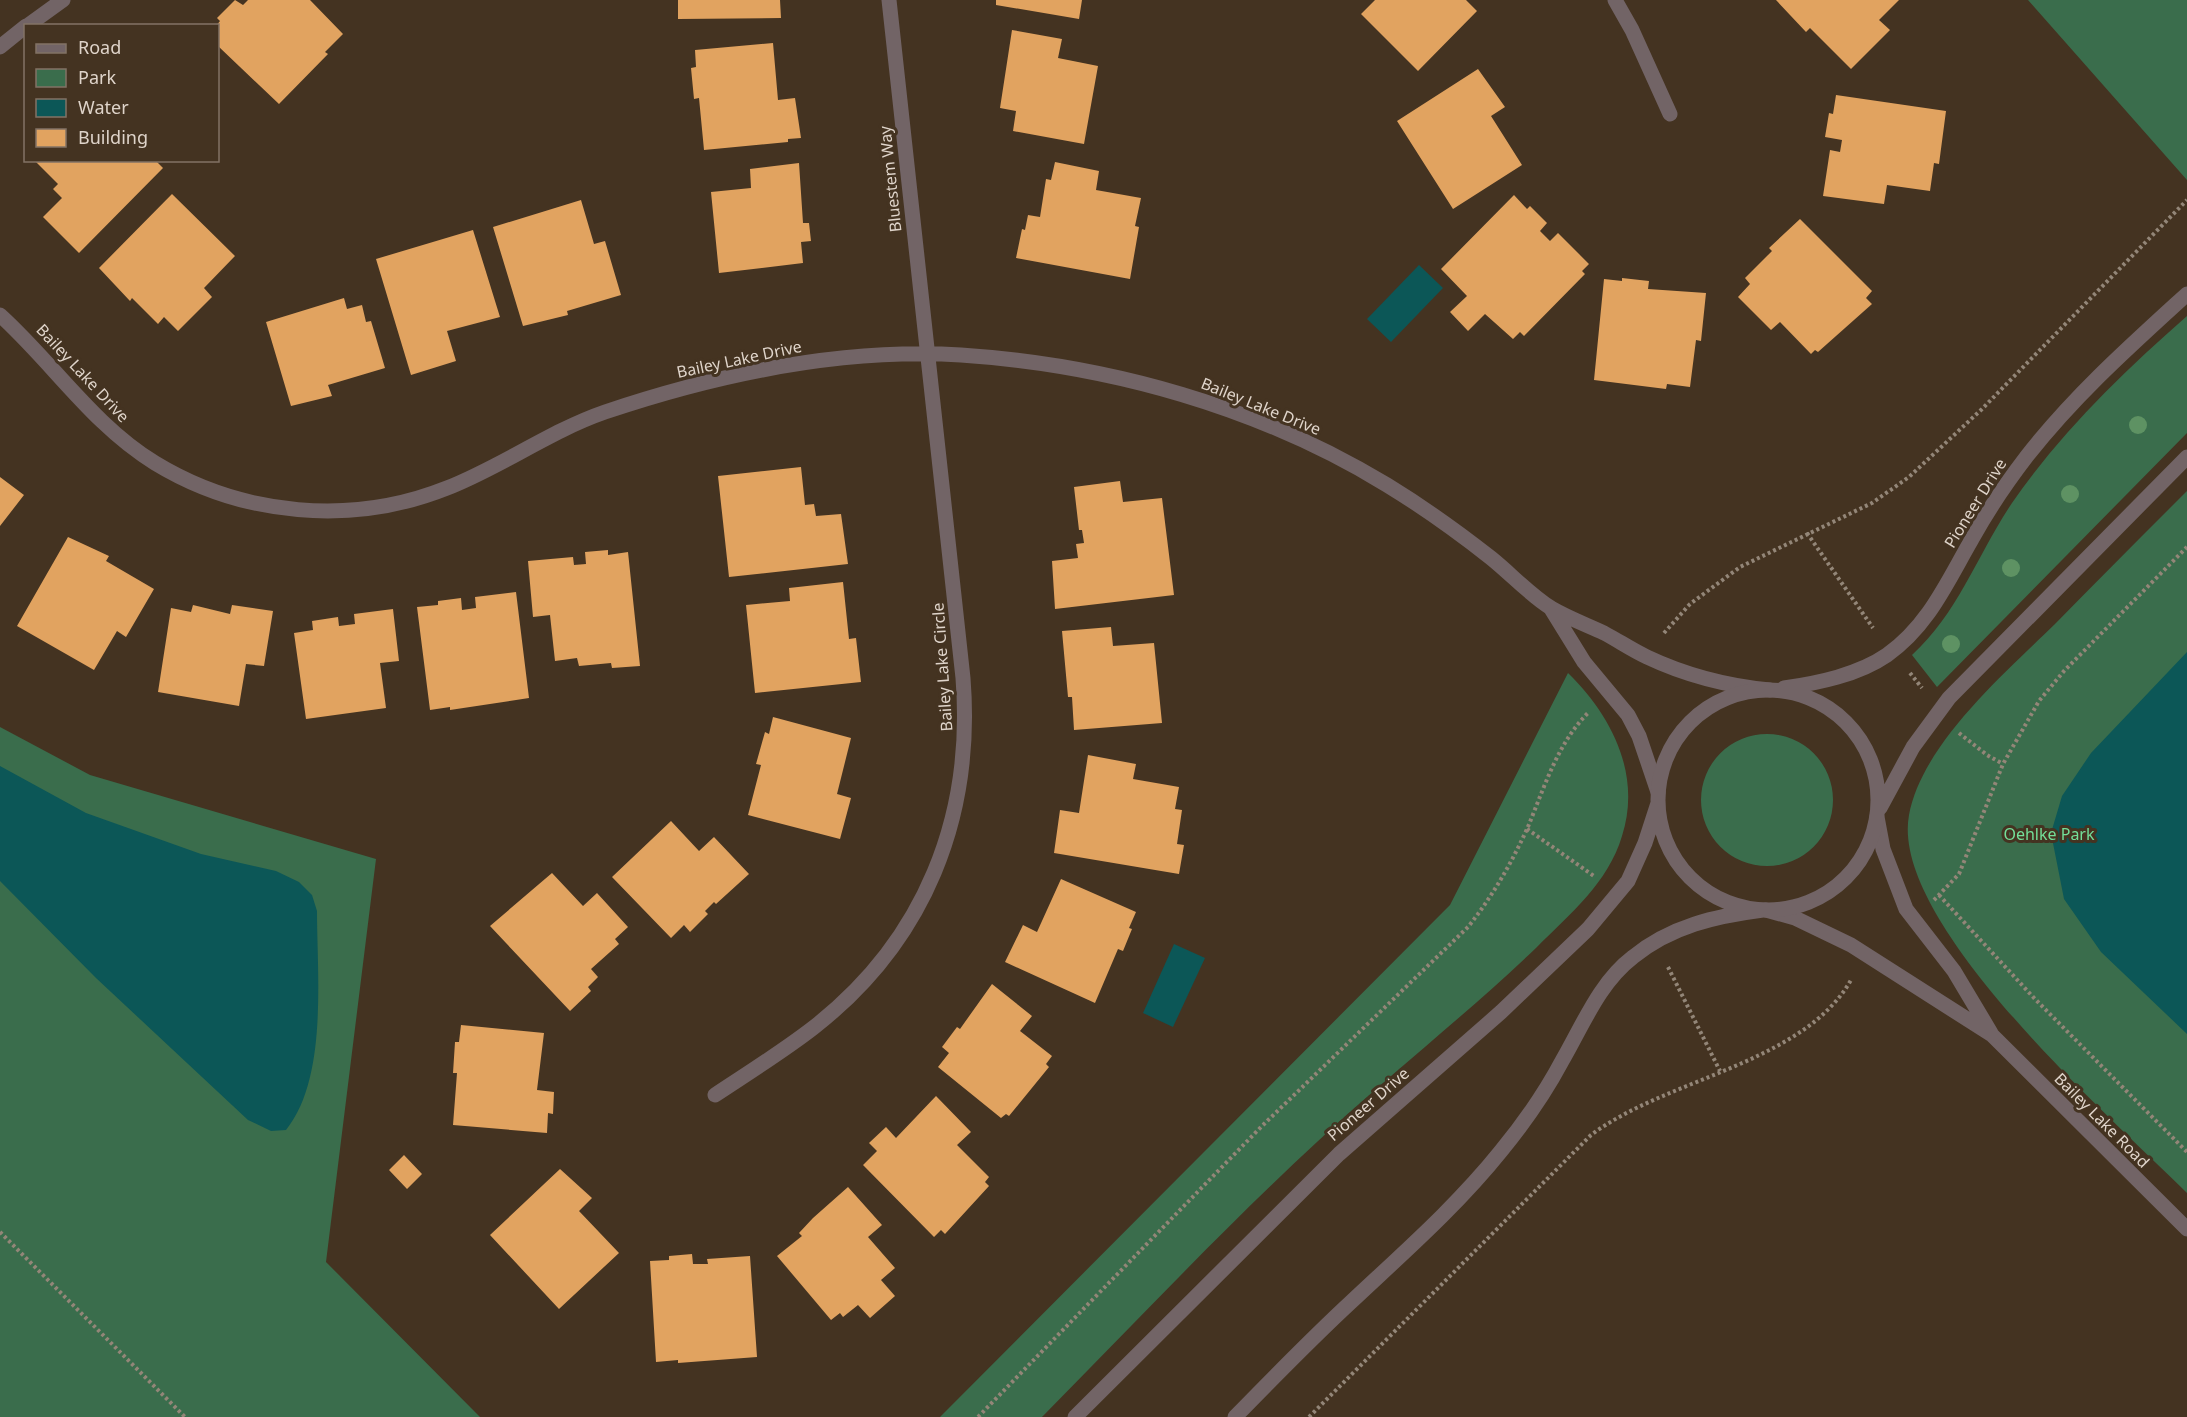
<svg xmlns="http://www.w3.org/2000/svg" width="2187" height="1417" viewBox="0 0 2187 1417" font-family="'Noto Sans',sans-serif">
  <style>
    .green { fill: #3a6d4c }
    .water { fill: #0c5757 }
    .building { fill: #e1a360 }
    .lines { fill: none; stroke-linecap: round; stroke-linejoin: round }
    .path { stroke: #938678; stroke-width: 4; stroke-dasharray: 3 3; stroke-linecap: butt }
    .minor { stroke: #726466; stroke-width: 15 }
    .tertiary { stroke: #726466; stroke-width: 15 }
    .tree { fill: #5e9263 }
    .labels { text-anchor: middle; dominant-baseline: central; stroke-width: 6; stroke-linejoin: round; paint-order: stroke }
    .street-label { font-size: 16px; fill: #dfd4ca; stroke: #443321 }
    .park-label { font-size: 16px; fill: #73df99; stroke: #443321 }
  </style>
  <rect width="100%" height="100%" fill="#443321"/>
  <path class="green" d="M2028,0h159v180z
    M2187,316v117l-250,254 -25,-32c47,-43 65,-100 100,-152 49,-71 110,-130 175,-187z
    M2187,491v702c-73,-73 -298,-270 -278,-378 13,-71 96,-142 146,-191 44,-45 88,-89 132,-133z
    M1568,673c43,42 74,101 54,163 -14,47 -52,78 -85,111 -71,68 -148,128 -220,195 -95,88 -184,183 -275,275h-102l510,-512z
    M0,727l90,48 286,84 -50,403 154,155h-480z
    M1701 800a66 66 0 1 1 132 0a66 66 0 1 1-132 0Z"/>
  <path class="water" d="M1419,265l24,23 -52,54 -24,-23z
    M2187,652v382l-86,-82 -37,-53 -13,-66 11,-37 29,-43z
    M0,766l86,47 115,41 75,17 23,11 13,13 5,16c0,64 11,167 -31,219l-15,1 -23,-11 -152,-142 -96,-97z
    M1174,944l31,14 -32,69 -30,-14z"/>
  <path class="building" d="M235,0l8,5 5,-5h62l33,34 -18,18 3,2 -49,50 -61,-58 -2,-20 4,-5 -3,-3z
    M678,0h102l1,18 -103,1z
    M996,0h86l-3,19 -83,-14z
    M1375,0h91l11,11 -59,60 -57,-57z
    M1776,0h123l-20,20 11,10 -39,39 -41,-41 -4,4z
    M1012,30l50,9 -4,19 40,8 -14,78 -71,-13 3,-20 -16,-3z
    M773,43l5,57 17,-2 6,40 -13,1v3l-84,8 -5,-52 -5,1 -3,-31 5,-1 -1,-17z
    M1478,69l27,38 -14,9 31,49 -69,44 -56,-88z
    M1836,95l110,16 -7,53 -5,-1 -4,28 -43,-6 -3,19 -61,-8 7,-46 10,2 2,-12 -17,-3 4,-24 4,1z
    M34,160h121l8,8 -84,85 -36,-36 19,-19 -9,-9 5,-5z
    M1055,162l44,9 -3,19 45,8 -6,28 4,1 -9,52 -114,-21 6,-29 3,1 3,-15 12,2 6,-38 5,1z
    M799,163l4,60h6l2,18 -10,1 2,21 -84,10 -8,-81 40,-4 -1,-19z
    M172,194l63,62 -31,32 8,9 -34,34 -14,-14 -6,7 -26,-26 -2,3 -31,-33z
    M1514,195l13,14 3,-3 17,17 -7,8 10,10 8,-8 31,31 -7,7 3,3 -61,62 -4,-4 -7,7 -28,-25 -17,17 -18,-19 17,-16 -26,-27z
    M581,200l13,44 11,-3 16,54 -54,16 1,4 -45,11 -30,-99z
    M1800,219l72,72 -6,7 6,6 -54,48 -3,-2 -4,4 -31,-32 -9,8 -33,-33 12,-13 -5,-6 27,-27 -3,-3z
    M473,230l27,87 -53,14 9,30 -45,14 -35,-116z
    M1622,278l27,3 -1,8 58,4 -5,48 -5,-1 -6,47 -23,-3 -1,5 -72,-9 10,-101 18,2z
    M344,298l3,11 15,-4 4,17 5,-1 14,47 -57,17 4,11 -41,10 -25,-84z
    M801,467l4,38 9,-1 2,12 25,-2 7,50 -119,13 -11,-101z
    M0,477l24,18 -24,31z
    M1120,481l3,21 39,-4 12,97 -119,14 -3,-48 26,-3 -2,-14 8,-1 -2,-13h-3l-5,-43z
    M68,537l41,19 -3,5 48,28 -28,48 -9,-6 -23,39 -77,-44z
    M608,550v5l20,-3 12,114 -28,2 -1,-5 -32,3 -2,-8 -22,3 -5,-46 -17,2 -5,-56 45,-4 1,8 12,-1 -1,-12z
    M843,582l6,57 7,-1 5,44 -106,11 -9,-88 44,-4 -1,-13z
    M516,592l13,106 -79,12v-3l-20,3 -13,-103 21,-2v-4l23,-3 1,12 14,-2 -1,-11z
    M193,605l37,9 2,-9 41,6 -9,55 -18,-2 -7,42 -81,-14 13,-84 20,4z
    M393,609l6,52 -19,2 6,45 -80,11 -12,-86 19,-3 -1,-9 26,-4 1,9 16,-2 -1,-10z
    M1111,627l2,19 41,-3 8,80 -88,7 -2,-33h-4l-6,-66z
    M773,717l78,21 -14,56 14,4 -11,41 -92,-24 13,-50 -5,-1 9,-32 4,2z
    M1088,755l48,9 -3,15 46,8 -4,22 7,1 -5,34 7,1 -5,29 -125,-21 6,-43 19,3z
    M671,821l28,30 15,-14 35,37 -33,30 -2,-2 -9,9 3,3 -18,18 -6,-7 -13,13 -59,-61z
    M552,873l31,33 14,-13 31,34 -13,12 4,5 -28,25 7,8 -10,10 3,4 -21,20 -80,-85z
    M1061,879l75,33 -7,16 3,1 -9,22 -5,-2 -23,54 -90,-41 18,-37 14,7z
    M992,984l40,32 -12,15 32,25 -6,8 3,3 -40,49 -3,-2 -5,4 -63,-51 11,-14 -7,-6 15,-20 3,2z
    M461,1025l83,8 -7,57 17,2 -1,22 -5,-1 -1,20 -94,-8 4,-52h-4l2,-31h4z
    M936,1096l35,36 -14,13 32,32 -4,5 4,4 -44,48 -4,-4 -7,7 -71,-72 14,-14 -8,-8 17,-16 10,11z
    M404,1155l18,19 -15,15 -18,-19z
    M560,1169l32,29 -13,13 40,42 -60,56 -69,-74z
    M848,1187l34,38 -14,12 27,31 -14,12 14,16 -25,22 -12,-13 -15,12 -3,-4 -9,7 -54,-64 25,-20 -3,-3 14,-15z
    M692,1254l1,10h15l-1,-5 43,-3 7,101 -79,6v-3l-22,2 -6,-101 19,-1v-4z"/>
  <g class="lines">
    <path class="path" d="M1807,533l66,95
      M1664,633l26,-29 50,-37 132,-64 37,-26 73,-68 205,-209
      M1910,673l12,15
      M1959,733l28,22 16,9
      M1527,829l67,47
      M1939,895l95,103 153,154
      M1934,900l25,-26 44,-110 36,-63 25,-30 123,-124
      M1668,967l52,104
      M0,1232l185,185
      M978,1417l283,-290 207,-200c24,-30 43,-63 59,-98 17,-40 30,-86 62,-117
      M1309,1417l282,-282c76,-57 212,-71 260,-155"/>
    <path class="minor" d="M1615,0l17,30 38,84
      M27,26l36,-26
      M0,47l26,-21
      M0,315c53,48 93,110 155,148 87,53 197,63 292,25 54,-21 103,-57 158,-76 113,-38 236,-64 356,-57 149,10 298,52 426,130 36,22 71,47 104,73 20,16 39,37 60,50 17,10 36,17 53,25 15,8 28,17 43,24 38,18 81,29 123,33
      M1550,607l34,55 44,53 11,21 19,56
      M1877,817l6,32 23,60 48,62 37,62
      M1766,910l29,8 56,27 141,90 195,194
      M715,1095c33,-22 67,-43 98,-67 112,-87 161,-211 150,-350l-74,-678"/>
    <path class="tertiary" d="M1784,688c34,-5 74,-13 103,-33 42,-30 60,-73 85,-116 16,-29 35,-57 55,-83 48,-61 103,-110 160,-162
      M1658 800a110 110 0 1 1 220 0a110 110 0 1 1-220 0Z
      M1880,808l33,-61 36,-49 238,-241
      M1075,1417l264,-263 162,-142 87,-83 40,-48 17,-38 13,-40
      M1235,1417c38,-39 76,-78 116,-115 52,-49 105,-95 150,-151 23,-28 44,-58 61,-90 21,-36 37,-78 71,-104 38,-31 83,-41 130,-47"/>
  </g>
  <g class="tree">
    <circle cx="2138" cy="425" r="9"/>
    <circle cx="2070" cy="494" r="9"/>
    <circle cx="2011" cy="568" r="9"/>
    <circle cx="1951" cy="644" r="9"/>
  </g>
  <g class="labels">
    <g class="street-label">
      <text transform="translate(890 179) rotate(-96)">Bluestem Way</text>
      <text transform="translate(739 359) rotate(-12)">Bailey Lake Drive</text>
      <text transform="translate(83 373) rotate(47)">Bailey Lake Drive</text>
      <text transform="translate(1261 406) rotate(22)">Bailey Lake Drive</text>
      <text transform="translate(1975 503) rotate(-58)">Pioneer Drive</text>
      <text transform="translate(942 667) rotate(-94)">Bailey Lake Circle</text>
      <text transform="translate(1368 1104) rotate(-41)">Pioneer Drive</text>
      <text transform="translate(2102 1120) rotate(45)">Bailey Lake Road</text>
    </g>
    <g class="park-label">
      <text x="2049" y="834">Oehlke Park</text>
    </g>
  </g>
  <rect x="24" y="24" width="195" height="138" fill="#443321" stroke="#827365" stroke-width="1.5"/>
  <rect x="36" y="44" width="30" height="9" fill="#726466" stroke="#827365" stroke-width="1.5"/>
  <text x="78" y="54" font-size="18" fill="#dfd4ca">Road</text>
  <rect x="36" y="69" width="30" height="18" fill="#3a6d4c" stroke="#827365" stroke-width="1.5"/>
  <text x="78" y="84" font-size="18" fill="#dfd4ca">Park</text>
  <rect x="36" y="99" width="30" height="18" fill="#0c5757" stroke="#827365" stroke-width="1.5"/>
  <text x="78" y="114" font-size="18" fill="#dfd4ca">Water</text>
  <rect x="36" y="129" width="30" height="18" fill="#e1a360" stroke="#827365" stroke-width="1.5"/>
  <text x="78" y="144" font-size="18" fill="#dfd4ca">Building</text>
</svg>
